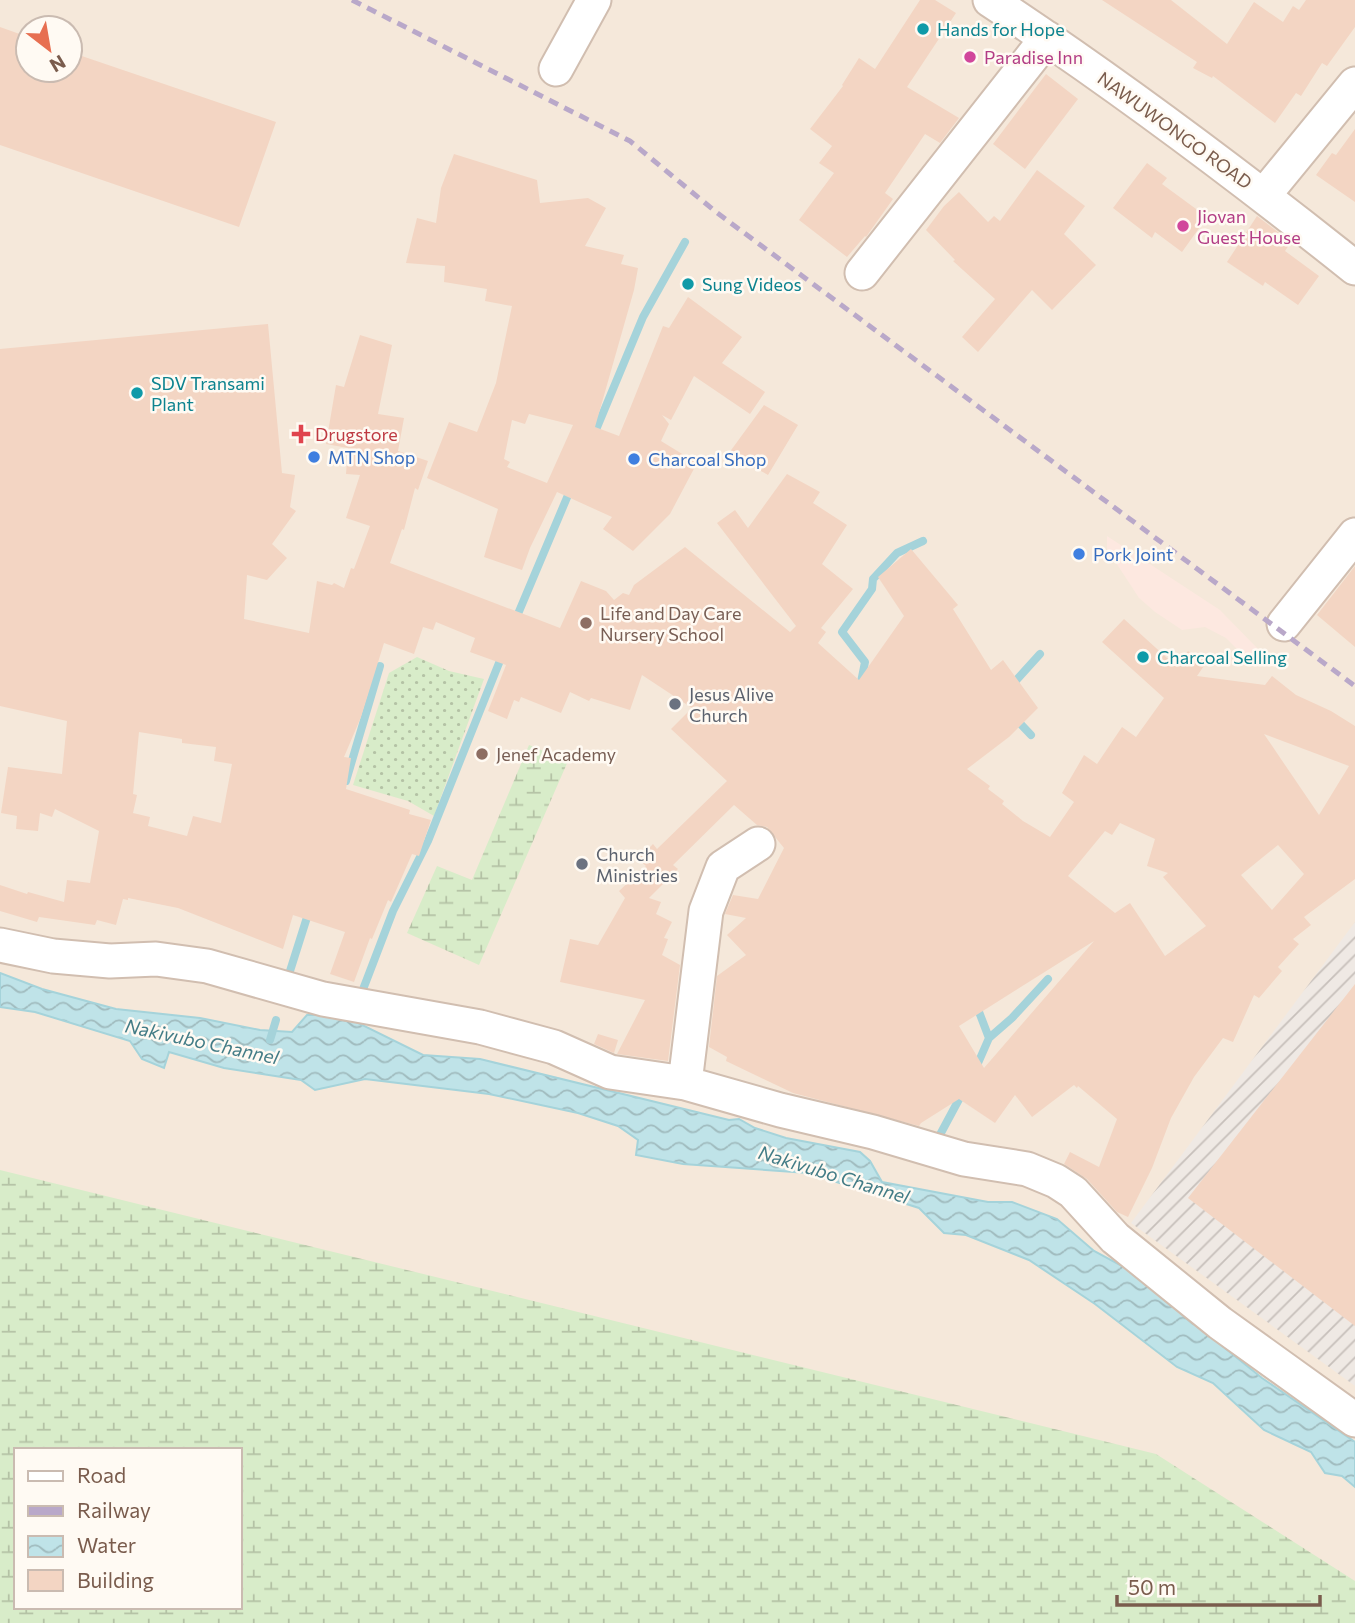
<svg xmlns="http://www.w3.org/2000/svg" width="1355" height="1623" viewBox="0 0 1355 1623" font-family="Commissioner,sans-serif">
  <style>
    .residential { fill: #f5e8da; fill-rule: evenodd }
    .commercial { fill: #fde8e0 }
    .industrial { fill: url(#industrial-furrows) }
    .grass { fill: url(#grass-dots) }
    .wetland { fill: url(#wetland-marsh); fill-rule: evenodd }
    .water { fill: url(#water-waves); stroke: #a5d3da; stroke-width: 2 }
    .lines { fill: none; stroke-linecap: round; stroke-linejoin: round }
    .stream { stroke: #a5d3da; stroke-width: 8 }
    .building { fill: #f3d5c3; fill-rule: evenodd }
    .minor-casing { stroke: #d1beb0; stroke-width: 37 }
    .minor { stroke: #fff; stroke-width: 33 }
    .rail { stroke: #b9a8c9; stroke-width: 5; stroke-dasharray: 10 7; stroke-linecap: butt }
    .culture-dot { fill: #0f9aa8; stroke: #fffaf3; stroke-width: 2.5 }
    .hotel-dot { fill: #d1479c; stroke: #fffaf3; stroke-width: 2.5 }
    .health-dot { fill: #e0444e; stroke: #fffaf3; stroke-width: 2.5 }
    .shop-dot { fill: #3f7fe0; stroke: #fffaf3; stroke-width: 2.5 }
    .education-dot { fill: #8d6e63; stroke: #fffaf3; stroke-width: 2.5 }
    .worship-dot { fill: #6b7280; stroke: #fffaf3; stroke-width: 2.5 }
    .labels { text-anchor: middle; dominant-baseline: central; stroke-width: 5; stroke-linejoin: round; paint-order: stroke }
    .culture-label { font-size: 18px; fill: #0d838f; stroke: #fffaf3; text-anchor: start }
    .hotel-label { font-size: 18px; fill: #b23c85; stroke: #fffaf3; text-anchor: start }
    .street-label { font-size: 18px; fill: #7a5c4d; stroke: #fffaf3 }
    .health-label { font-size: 18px; fill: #be3a42; stroke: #fffaf3; text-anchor: start }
    .shop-label { font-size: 18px; fill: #366cbe; stroke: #fffaf3; text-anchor: start }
    .education-label { font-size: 18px; fill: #785e54; stroke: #fffaf3; text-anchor: start }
    .worship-label { font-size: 18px; fill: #5b616d; stroke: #fffaf3; text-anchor: start }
    .water-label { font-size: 19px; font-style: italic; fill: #437c86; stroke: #fffaf3 }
  </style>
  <defs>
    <pattern id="industrial-furrows" width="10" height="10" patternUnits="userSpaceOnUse" patternTransform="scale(1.75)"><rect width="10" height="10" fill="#efe9e4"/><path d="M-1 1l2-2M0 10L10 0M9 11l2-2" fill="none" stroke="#c7c0bb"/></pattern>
    <pattern id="grass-dots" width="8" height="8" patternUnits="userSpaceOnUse" patternTransform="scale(1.75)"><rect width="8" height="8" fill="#d8ecc9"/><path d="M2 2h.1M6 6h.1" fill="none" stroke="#b4c2a5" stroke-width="1.8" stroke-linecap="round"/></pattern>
    <pattern id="wetland-marsh" width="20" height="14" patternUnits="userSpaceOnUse" patternTransform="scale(1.75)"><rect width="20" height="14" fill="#d8ecc9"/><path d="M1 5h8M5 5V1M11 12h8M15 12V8" fill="none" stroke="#b4c2a5"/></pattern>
    <pattern id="water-waves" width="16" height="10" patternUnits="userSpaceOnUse" patternTransform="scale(1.75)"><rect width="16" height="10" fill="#bfe3e8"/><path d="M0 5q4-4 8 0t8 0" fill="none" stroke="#a0bbbe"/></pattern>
  </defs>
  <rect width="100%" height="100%" fill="#fdf6ec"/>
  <path class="residential" d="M0,0h1355v1623h-1355zM28,28h42v42h-42zM16,1450h224v157h-224z"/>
  <path class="commercial" d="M1107,536l113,74 43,44 -11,10 -26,-26 -21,-11 -23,3 -27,-18 -16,-14 -32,-49z"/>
  <path class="industrial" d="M1355,922v464l-224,-163z"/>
  <path class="grass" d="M417,657l32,14 35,8 -50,137 -26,-15 -55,-16 36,-112z"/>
  <path class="wetland" d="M529,745l39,16 -89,204 -72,-32 30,-67 35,14z
    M0,1170l1156,284 199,127v42h-1355zM16,1450h224v157h-224z"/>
  <path class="water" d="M0,973l42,16 74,20 84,9 60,12 32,2 15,-17h35l81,40 57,4 249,61 10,-1 16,9 31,10 74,14 10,9 12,21 106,20h24l45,17 37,32 30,16 138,111 93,64v45l-13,-11 -17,-3 -14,-21 -47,-22 -51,-47 -36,-16 -82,-63 -66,-44 -63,-25 -22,-2 -25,-25 -111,-35 -125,-9 -47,-9 2,-15 -20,-14 -40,-13 -89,-19 -124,-15 -50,11 -14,-10 -77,-12 -55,-16 -5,16 -22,-9 -12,-18 -95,-29 -35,-5z"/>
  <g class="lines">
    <path class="stream" d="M593,437l50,-120 42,-75
      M515,621l56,-133
      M1011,686l29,-32
      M860,687l5,-25 -23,-30 30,-43 1,-10 24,-26 26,-12
      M1015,718l16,17
      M346,781l34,-115
      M290,971l19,-60
      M362,992l31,-81 35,-70 75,-188
      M989,1038l23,-20 36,-39
      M270,1040l6,-20
      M975,1070l14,-32 -13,-34
      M935,1144l29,-54"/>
  </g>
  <path class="building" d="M920,0h15l21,13 -49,74 52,31 -19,25 -15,-9 -40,59 8,6 -27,38 -1,-1 -18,21 -48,-37 35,-47 -15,-10 13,-17 -22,-17 33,-43 -1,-1 17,-27 16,11z
    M1102,0h69l56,44 27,-42 29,20 10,-16 6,4 7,-10h49v27l-28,39 -5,-3 -21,33 -5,-3 -21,30 -62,-47 -1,2 -19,-10 4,-6z
    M0,27l28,10v33h42v-18l206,70 -37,105 -239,-82z
    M1046,74l32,25 -53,70 -32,-25z
    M1355,129v73l-39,-27 16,-22 4,2z
    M454,154l83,26 3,23 48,-5 18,10 -21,38 39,9 -3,9 17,4 -4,22 -39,137 24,9 44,-110 6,2 19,-31 54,40 -20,26 43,29 -15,22 -56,-38 -23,44 -9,-5 7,9 -8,17 36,22 -27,51 -37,37 -30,-22 9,-12 -55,-25 -27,56 -8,22 -38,-13 14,-48 -71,-31 22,-56 28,10 19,-49 16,-77 -27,-5 2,-12 -43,-7 1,-16 -39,-3 11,-45 19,5 5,-35zM529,414l44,11 -26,58 -40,-16 3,-5 -6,-3 8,-39 13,4z
    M1147,163l20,15 -5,6 45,33 -25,35 -27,-20 -3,6 -39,-30z
    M1037,170l48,36 -21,28 32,31 -44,45 -20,-20 -54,62 -16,-15 33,-38 -42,-38 2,-1 -29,-30 18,-24 15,-14 29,30 6,-6 6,5z
    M1257,216l34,26 -6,9 34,25 -21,29 -33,-23 -2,4 -36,-24z
    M268,324l14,149 13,2 -5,32 6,4 -24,33 15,14 -20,22 -20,-5 -3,44 65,14 8,-52 15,4 2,-2 10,5 7,-20 3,1 16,-43 -24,-8 14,-43 -14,-1 2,-26 -22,-4 10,-59 8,2 16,-52 32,10 -14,69 26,4 -6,33 30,10 -10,29 -3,-2 -11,42 -2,-1 -12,34 170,65 21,-47 25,10 8,9 9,-7 6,2 5,-10 51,-38 105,85 6,-6 -79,-103 18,-13 13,18 39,-54 33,18 -7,11 34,22 -25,39 31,25 -32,39 5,4 -8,11 41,37 45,-64 -26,-39 33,-28 47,56 -5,4 38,61 12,-10 35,48 -29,29 -42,32 23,17 -2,3 16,12 -2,3 21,17 27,16 24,-35 -12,-9 22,-38 13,9 25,-37 14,10 28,-39 -62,-56 22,-23 53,48 11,-16 18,12 -9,13 68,9 7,-9 24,19 35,16 24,15v153l-51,38 7,8 -18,14 6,5 -21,23 4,4 -23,27 -5,-3 -21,47 -10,-4 -29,39 -23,41 -19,50 -24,49 -11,-5 -30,-33 -23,-15 6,-12 29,15 18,-48 -39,-33 -1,2 -3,-3 -42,32 -17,-22 -20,28 -36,-24 -38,24 -2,3 -126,-33 -67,-32 1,-4 -18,-10 8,-71 29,-21 -19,-20 19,-17 -21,-4 8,-19 25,4 26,-51 -17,-21 -10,-2 -23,-20 -61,60 5,4 -29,29 12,4 -5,12 16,8 -8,16 4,1 -6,16 18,10 -12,96 -51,-7 28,-54 -85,-18 10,-43 28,6 27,-47 -6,-7 27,-25 -8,-7 15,-15 4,5 70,-68 -56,-52 21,-21 -50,-33 -12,35 -39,-12 -2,3 -19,-9 -9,21 -40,-16 -2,5 -5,-2 -7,19 -19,-8 18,-46 -36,-13 5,-14 -39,-16 -3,8 -10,-3 -9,27 -30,-11 -23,74 -17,40 7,1 -5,31 64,21 -1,4 22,6 -12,36 -7,-2 -21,48 -3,-2 -16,39 -2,-1 -16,44 -24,-8 15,-42 -52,-17 -10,34 -105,-41 -50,-10v2l-5,-1 -7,26 -19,-5 -2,5 -56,-8 -2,5 -37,-11v-26l27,9 1,-2 36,10 3,-22 23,3 9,-52 -44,-22 -3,8 -12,-4 -2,18 -22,-2 1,-13 -16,-3 7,-46 54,7 5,-53 -67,-15v-357zM139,732l43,7v4l34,4 -2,14 18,3 -11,59 -28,-7 -6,20 -39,-10 2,-9 -17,-4 4,-18 -4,-1zM1264,734l85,32 -30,49zM1120,823l35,16 -8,27 21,7 -5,4 43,49 -41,30 -35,-53 -15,10 -47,-37 37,-45 7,4zM1278,845l26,29 -32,36 -31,-35zM1094,941l-110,127 -25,-42z
    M764,405l34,20 -30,50 -39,-22z
    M1355,566v81l-38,-32z
    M1355,984v342l-167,-128z
    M598,1034l20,6 -4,13 -20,-9z"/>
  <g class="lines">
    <g class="minor-casing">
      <path id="minor" d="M990,0c126,83 247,174 365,268
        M556,69l38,-69
        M1264,195l91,-111
        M862,273l185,-235
        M1284,624l71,-89
        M0,945l53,11 57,5 46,-2 51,7 116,33 157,28 74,20 56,25 75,11 95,27 93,22 91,27 63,10 29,12 17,11 42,46 105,85 135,97
        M685,1083l21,-172 17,-44 35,-23"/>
    </g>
    <use href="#minor" class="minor"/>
    <path class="rail" d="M352,0l278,141 86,71 639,474"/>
  </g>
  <g class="culture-dot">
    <circle cx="923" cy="29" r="7"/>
    <circle cx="688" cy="284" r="7"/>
    <circle cx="137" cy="393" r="7"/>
    <circle cx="1143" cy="657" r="7"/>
  </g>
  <g class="hotel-dot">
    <circle cx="970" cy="57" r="7"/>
    <circle cx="1183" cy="226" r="7"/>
  </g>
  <path class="health-dot" d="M297.5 423.5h7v7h7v7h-7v7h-7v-7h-7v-7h7z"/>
  <g class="shop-dot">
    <circle cx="314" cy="457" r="7"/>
    <circle cx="634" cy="459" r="7"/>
    <circle cx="1079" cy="554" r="7"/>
  </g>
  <g class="education-dot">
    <circle cx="586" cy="623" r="7"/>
    <circle cx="482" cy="754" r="7"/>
  </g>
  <g class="worship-dot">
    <circle cx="675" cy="704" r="7"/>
    <circle cx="582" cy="864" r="7"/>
  </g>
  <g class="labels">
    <g class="culture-label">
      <text x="937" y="29">Hands for Hope</text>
      <text x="702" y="284">Sung Videos</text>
      <text x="151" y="383">SDV Transami<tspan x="151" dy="21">Plant</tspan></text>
      <text x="1157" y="657">Charcoal Selling</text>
    </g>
    <g class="hotel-label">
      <text x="984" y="57">Paradise Inn</text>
      <text x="1197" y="216">Jiovan<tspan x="1197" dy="21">Guest House</tspan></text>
    </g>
    <g class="street-label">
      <text transform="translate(1175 130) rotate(36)">NAWUWONGO ROAD</text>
    </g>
    <g class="health-label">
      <text x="315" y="434">Drugstore</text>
    </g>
    <g class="shop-label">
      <text x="328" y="457">MTN Shop</text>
      <text x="648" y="459">Charcoal Shop</text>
      <text x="1093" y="554">Pork Joint</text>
    </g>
    <g class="education-label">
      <text x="600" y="613">Life and Day Care<tspan x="600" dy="21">Nursery School</tspan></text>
      <text x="496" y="754">Jenef Academy</text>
    </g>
    <g class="worship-label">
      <text x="689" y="694">Jesus Alive<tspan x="689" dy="21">Church</tspan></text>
      <text x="596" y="854">Church<tspan x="596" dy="21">Ministries</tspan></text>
    </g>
    <g class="water-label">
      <text transform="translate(202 1041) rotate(12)">Nakivubo Channel</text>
      <text transform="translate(834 1174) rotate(17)">Nakivubo Channel</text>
    </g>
  </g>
  <rect x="14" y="1448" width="228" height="161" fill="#fffaf3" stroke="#cabbb1" stroke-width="2"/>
  <rect x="28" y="1471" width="35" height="10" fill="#ffffff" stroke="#cabbb1" stroke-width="2"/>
  <text x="77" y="1483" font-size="21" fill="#7a5c4d">Road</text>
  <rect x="28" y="1506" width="35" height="10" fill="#b9a8c9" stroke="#cabbb1" stroke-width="2"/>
  <text x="77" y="1518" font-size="21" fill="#7a5c4d">Railway</text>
  <rect x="28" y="1536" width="35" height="21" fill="url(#water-waves)" stroke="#cabbb1" stroke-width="2"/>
  <text x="77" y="1553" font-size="21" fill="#7a5c4d">Water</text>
  <rect x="28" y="1570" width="35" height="21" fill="#f3d5c3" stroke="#cabbb1" stroke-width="2"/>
  <text x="77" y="1588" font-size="21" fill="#7a5c4d">Building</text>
  <g transform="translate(49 49) rotate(149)"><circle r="33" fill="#fffaf3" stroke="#cabbb1" stroke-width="2"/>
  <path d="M0-5L12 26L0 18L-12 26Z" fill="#e76f51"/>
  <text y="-10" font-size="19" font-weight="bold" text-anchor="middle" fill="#7a5c4d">N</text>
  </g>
  <path d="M1117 1595v10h203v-10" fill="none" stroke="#7a5c4d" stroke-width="3.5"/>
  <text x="1128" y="1595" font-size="21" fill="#7a5c4d" stroke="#fffaf3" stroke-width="5" paint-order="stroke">50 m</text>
</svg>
